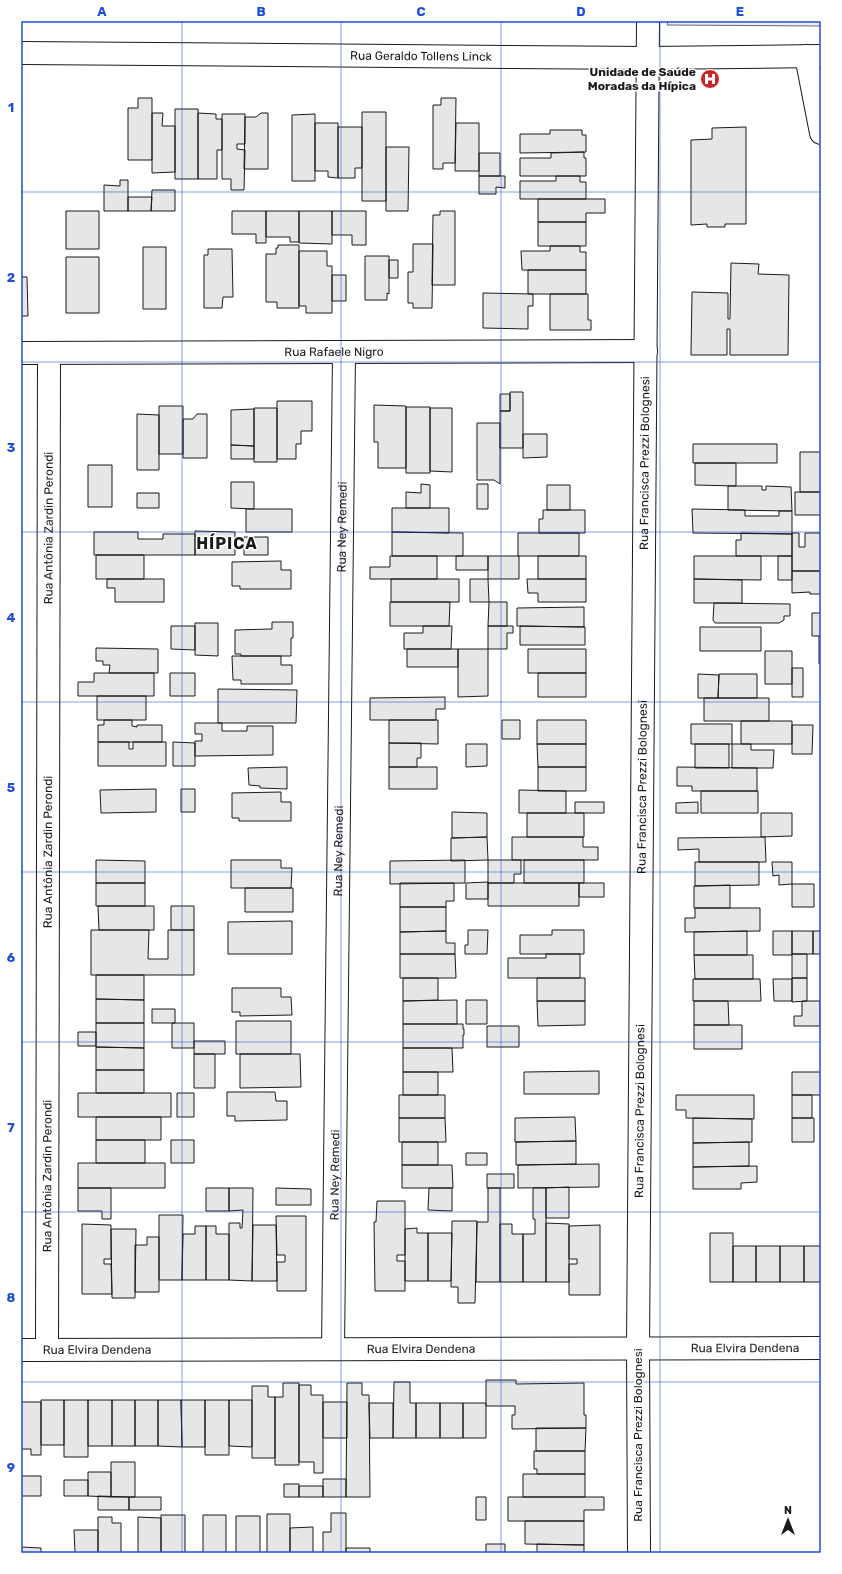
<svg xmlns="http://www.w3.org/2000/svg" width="842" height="1574" viewBox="0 0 842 1574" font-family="Rubik,sans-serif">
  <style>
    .green { fill: #ededed; stroke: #6a6a6a }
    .building { fill: #e6e6e6; stroke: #1a1a1a }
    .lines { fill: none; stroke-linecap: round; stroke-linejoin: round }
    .street-casing { stroke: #1a1a1a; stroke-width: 24 }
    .street { stroke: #fff; stroke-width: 22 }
    .grid { fill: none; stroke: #1d4ed8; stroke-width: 1; stroke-opacity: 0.55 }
    .labels { text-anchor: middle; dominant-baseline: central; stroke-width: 3; stroke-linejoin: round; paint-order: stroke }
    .street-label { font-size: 12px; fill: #1a1a1a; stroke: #fff }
    .poi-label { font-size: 12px; font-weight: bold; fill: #1a1a1a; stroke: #fff; text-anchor: end }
    .district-label { font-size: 16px; font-weight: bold; letter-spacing: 1px; fill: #1a1a1a; stroke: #fff }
    .neatline { fill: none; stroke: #1d4ed8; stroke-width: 1.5 }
    .grid-label { font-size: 13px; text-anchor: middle; font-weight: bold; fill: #1d4ed8 }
  </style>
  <rect width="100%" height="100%" fill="#fff"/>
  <path class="green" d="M668,21h153v5l-154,-1z"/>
  <path class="building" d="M138,98h14v62h-24v-52h10z
    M441,98h15l-1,65h-12v6h-10v-64h8z
    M175,109h23v70h-23z
    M362,112h24v89h-24z
    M152,113h11l-1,13h13v46l-23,1z
    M198,113l18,1v5h6v31h-5v29h-19z
    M261,113h7v56h-24l1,-52h11z
    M222,114h23v30h-8v5l8,1 -1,40h-13v-11h-9z
    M315,114v67h-23v-66z
    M315,123h23v55l-10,-1v-6h-13z
    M456,123h23v48h-24z
    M338,127h24v41h-7v10h-17z
    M746,127v97h-21v3h-18v-3l-16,1v-85l21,-1v-11z
    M550,130h32v5h4v17l-66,1v-19h30z
    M386,147h23l-1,64h-22z
    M584,152v6h2v18h-66v-18h31v-5z
    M479,153h21v23h-21z
    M479,176h26v12l-9,-1v7h-17z
    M556,176h24v6h6v17h-66v-18h36z
    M120,180h8v31h-24v-26l16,1z
    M152,190h23v21h-24z
    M128,197h24l-1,14h-23z
    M538,199h67v14h-19v9h-48z
    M66,211h33v38h-33z
    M232,211h34v32h-10v-9h-24z
    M266,211h33v31h-9v-5h-24z
    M299,211h33v33l-33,-1z
    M332,211h34v34h-14v-10h-20z
    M440,211h15v74h-23l1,-70h7z
    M538,222h48v24h-48z
    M413,244h20l-1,64h-19v-5h-5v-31h5z
    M278,245h21v63h-22v-6h-11v-48h10v-6h2z
    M550,246h30v6h6v18h-64l-1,-19h29z
    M143,247h23v62h-23z
    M208,249h24l1,48h-10l-1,11h-18v-53h4z
    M299,251h28v15h5v47h-26v-7h-7z
    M365,256h24v38l-2,-1v7h-22z
    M66,257h33v56h-33z
    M389,260h9v18h-9z
    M731,263l28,1 -1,10 31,1 -1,80h-58v-26h-3v26h-36l1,-63 36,1v26h2z
    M528,270h58v24h-58z
    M332,275h14v26h-14z
    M21,277h6l1,39h-7z
    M483,293l50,1v12h-5v23l-45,-1z
    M550,294h38v26h3v10h-41z
    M510,392h13v56h-23v-37h10z
    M500,394h10v17h-10z
    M277,401h35v30h-11v13h-5v15h-19z
    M374,405l32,1v62h-28v-26h-4z
    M159,406h24v48h-24z
    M406,407h24v66h-24z
    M254,408h23v54h-23z
    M430,408h22v64l-22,-1z
    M254,409v37l-23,-1v-35z
    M137,414l22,1v55h-22z
    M197,414h10v44h-24v-39h10z
    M477,423h23v61l-6,-4h-17z
    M523,434h24v23l-24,1z
    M693,444h84v19h-84z
    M231,445l23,1v13h-23z
    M800,452h21v40h-21z
    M695,463h41v23l-41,-1z
    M88,465h24v42h-24z
    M231,482h23v27l-23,-1z
    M421,484l9,1v23h-24v-16l15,1z
    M477,484h11v25h-11z
    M547,485h23v25h-23z
    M728,486h34v4h4v-4l25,1 1,24 -64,-1z
    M795,492h26v23h-26z
    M137,493h22v15h-22z
    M392,508h57v25l-57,-1z
    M246,509h46v23h-46z
    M692,509l53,1v6h34v-5h13v23l-99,-1z
    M543,510h42v23h-46v-14h4z
    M195,531l40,1v23h-40z
    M94,532h44v7h25v-5h32v21h-101z
    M392,532l71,1v23h-71z
    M518,533h61v23h-61z
    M741,533l51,1v22h-56v-16h5z
    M792,533h7v14h6v-14h16v38h-29z
    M244,537h24v18h-24z
    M96,555h48v24h-48z
    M390,556h47v23h-67v-12h20z
    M456,556h32v14h-32z
    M488,556h31v23h-31z
    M538,556h48v23h-48z
    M694,556h67v24l-67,-1z
    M778,556h14v24h-14z
    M281,561v9h10v19h-51v-3h-8v-24z
    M792,571h29v23h-11v-2l-18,1z
    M107,579h57v23h-49v-14h-8z
    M391,579h68v23h-68z
    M470,579h18l1,23h-19z
    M527,579h59v23h-48v-9h-10z
    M694,579l48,1v23h-48z
    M390,602h60l-1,24h-59z
    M489,602h18v24h-19z
    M714,603l76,1v12h-6v4l-5,3h-64l-2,-3z
    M584,607v20l-67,-1v-18z
    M812,613h9v23h-9z
    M272,622h21v16h-2v18h-50v-2h-6v-24l37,-1z
    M195,623h23v33l-23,-1z
    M171,626h24v24l-24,-1z
    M423,626h29l-1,23h-47v-16h19z
    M488,626h25v7h-6v16h-19z
    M520,626l65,1v18h-65z
    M700,627h61v24h-61z
    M819,636h2v28h-2z
    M96,648l62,1v24h-49l1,-8h-7v-4h-7z
    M407,649h51v18h-51z
    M458,649h30v47l-30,1z
    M528,649h58v24h-58z
    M765,651h27v33h-27z
    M232,656h49v9h11v19h-51v-4h-8z
    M792,668h11v29h-11z
    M94,673h60v23h-76v-14h16z
    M170,673h25v23h-25z
    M538,673h48v24h-48z
    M698,674l21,1 -1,23h-20z
    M719,674h38v24h-39z
    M218,689l79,1 -1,33h-78z
    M97,696h49v24h-49z
    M445,697v12h-9v11h-66v-22z
    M704,698h65v23h-65z
    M104,720h28v6l5,1v-2h25v17h-64v-17h6z
    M389,720h49v24l-49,-1z
    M502,720h18v19h-18z
    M537,720h49v24h-49z
    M741,721h51v23h-51z
    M195,723h27v8h25v-5h26v29l-78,1v-15h7v-7h-7z
    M691,724h41v20h-41z
    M792,725h21l-1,29h-20z
    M98,742h31v7h4v-7h33v24h-68z
    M173,742l22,1v23h-22z
    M389,743h32v15h-4v9h-28z
    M466,744h21v22l-21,1z
    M537,744h49v23h-48z
    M695,744h34v24h-34z
    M732,744h19v6h23l-1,18h-41z
    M287,767v22l-27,-1v-2l-11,-1 -1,-17z
    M389,767h48v22h-48z
    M538,767h48v24h-48z
    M677,767l80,1v23h-65v-5h-15z
    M156,789v23l-55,1 -1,-23z
    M181,789h14v23h-14z
    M519,790l47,1v22h-47z
    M701,791h57v22h-57z
    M281,792v10h10v19h-52v-3h-7v-25z
    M575,802h29v11h-29z
    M698,802v11h-22v-10z
    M452,812l35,1v24l-35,1z
    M527,813h57v24h-57z
    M761,813h31v23l-31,1z
    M487,837l1,23 -37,1v-23z
    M512,837h71v10h15v13h-86z
    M765,837l1,25h-67v-13l-21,1v-12z
    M96,860l49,1v22h-49z
    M231,860h50v8h11l-1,20h-60z
    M465,860v23l-75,1v-23z
    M488,860h33v14h-7v9h-26z
    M524,860h60v23h-60z
    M695,862h64v23l-64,1z
    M772,862h20v22l-13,1v-10l-6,1z
    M488,882v17h-22v-16z
    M96,883h49v23h-49z
    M400,883h54v18h-8v6h-46z
    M488,883h91v23h-91z
    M579,883h25v14h-25z
    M792,884h22v23h-22z
    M730,885v23h-36v-22z
    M245,888h48v24h-48z
    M98,906h56v24h-55z
    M171,906h23v24h-23z
    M400,907h46v24l-46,1z
    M695,908h65v23l-75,1v-14h10z
    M292,921v33h-64v-32z
    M91,930h58l-1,29h20v-29h26v45h-103z
    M468,930h20l-1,24h-22v-9h3z
    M552,930h32v24h-64v-19h32z
    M446,931v12h9v11h-55v-22z
    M747,931v24h-53v-23z
    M773,931h19v24h-19z
    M792,931h21v23h-21z
    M813,931h8v23h-8z
    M400,954h55l1,24h-56z
    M546,954h34v24h-72v-20h38z
    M792,954h15v24h-15z
    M694,955h59v24h-58z
    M96,975h48v25l-48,-1z
    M403,978h35v22l-35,1z
    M537,978h48v23h-48z
    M792,978h15v23l-15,1z
    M693,979h67l1,22h-68z
    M773,979h19v22h-18z
    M232,988h49v9h10l1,18 -52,1v-4h-8z
    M96,999l48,1v23h-48z
    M457,1000v24h-54v-23z
    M466,1000h21v24h-21z
    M537,1001h48v24l-47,1z
    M694,1001h34l1,24h-35z
    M802,1001h18v25h-26v-10h8z
    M152,1009h23v14h-23z
    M236,1021h55v33h-55z
    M96,1023h48v25l-48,-1z
    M172,1023h22v25h-22z
    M403,1024h60v5h1v6h-1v13h-60z
    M694,1025h48v24h-48z
    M487,1026h32v21h-32z
    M78,1032h18v14h-18z
    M194,1041h31v13h-31z
    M96,1047l48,1v22h-48z
    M403,1048h49l1,24h-50z
    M194,1054h21v34h-21z
    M240,1054h60l1,33 -61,1z
    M96,1070h48v23h-48z
    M599,1071v23h-75v-22z
    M403,1072h35v23h-35z
    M792,1072h29v23h-29z
    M227,1092h48l1,9h11v19l-52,1v-5h-8z
    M78,1093h93v24h-93z
    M177,1093h17v24h-17z
    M399,1095h46v23h-46z
    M676,1095h78v24l-68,-1v-8h-10z
    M792,1095h20v23h-20z
    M96,1117h65v23h-65z
    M575,1117l1,24 -61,1v-24z
    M399,1118h46l1,24h-47z
    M693,1118l59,1v23l-59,1z
    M814,1118v24h-22v-24z
    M96,1140h49v23h-49z
    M171,1140h23v23h-23z
    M576,1141v23l-60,1v-23z
    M402,1142h36v23h-36z
    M749,1142v24l-56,1v-24z
    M466,1153h21v12h-21z
    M78,1163h87v25h-87z
    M599,1164v23l-81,1v-23z
    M402,1165h50l1,23h-51z
    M757,1166v16l-16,1v6h-48v-22z
    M487,1174h27v14h-27z
    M569,1187v31h-23v-30z
    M78,1188h33v31h-9v-8h-24z
    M206,1188h23v23h-23z
    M229,1188h24l-1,93 -23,-1v-57h11v5h2l1,-18 -14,1z
    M276,1188l35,1v16h-35z
    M429,1188h23v23l-24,-1z
    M488,1188h12v94h-24l1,-60h11z
    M533,1188h13v94h-23v-48h12v-15h-2z
    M377,1201h28v54h-8v6h8v30h-30l-1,-69h2z
    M159,1215h24l-1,65h-23z
    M276,1216h30v75h-29v-29h8v-7h-8z
    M452,1221h25l-2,82h-17v-16h-7z
    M546,1223l23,1v58h-23z
    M82,1224l29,1v34h-7v5h7l1,30h-30z
    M500,1224h12v10h11v48h-23z
    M253,1225h23l1,56h-25z
    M600,1225v70h-31v-31h8v-5h-8v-33z
    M195,1226h11v54h-24l1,-46h12z
    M206,1226h10v8h13v46h-23z
    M417,1228v5h11v48h-23v-52z
    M111,1229h25l-1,69h-23z
    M428,1233h24l-1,48h-23z
    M710,1233h23v49h-23z
    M147,1237h12v55h-24v-47h12z
    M733,1246h23v36h-23z
    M756,1246h24v36h-24z
    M780,1246h24v36h-24z
    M804,1246h17v36h-17z
    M486,1380h30v4l68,-1v32h2v13l-74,1v-14h3v-9h-29z
    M394,1382h16v21h6v35h-23z
    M283,1383h16v82h-24v-68h8z
    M347,1383h15v12h7l1,102h-24z
    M299,1385h12v10h12v78h-9v-11h-15z
    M252,1386h16v11h7v61h-23z
    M41,1400h23v45h-23z
    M64,1400h24v57h-24z
    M88,1400h24v46h-24z
    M112,1400h23v46h-23z
    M135,1400h23v46h-23z
    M158,1400h23l1,47 -24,-1z
    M181,1400h24v47h-23z
    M205,1400h24v55h-24z
    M229,1400h23v47l-23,-1z
    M21,1402h20v53h-10v-6h-10z
    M323,1402h24v36h-24z
    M369,1403h24v35h-23z
    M416,1403h24v35h-24z
    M440,1403h23v35h-23z
    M463,1403h23v35h-23z
    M536,1428h50l-1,23h-49z
    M534,1451h51v23h-48v-5h-3z
    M111,1462h24v35h-24z
    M88,1472h23v25l-23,-1z
    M523,1474h62v23h-62z
    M21,1476h20v20h-20z
    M323,1479h23v18h-23z
    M64,1480h24v16h-24z
    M284,1484h15v13h-15z
    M299,1486h24v11h-24z
    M98,1496l31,1v13h-31z
    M129,1497h32v13h-32z
    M476,1497h10v23h-10z
    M508,1497h96v13h-20v11h-76z
    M331,1513h15v40h-23v-21h8z
    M267,1514h23v39h-23z
    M161,1515h24v38h-24z
    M203,1515h23v38h-23z
    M236,1516h24v37h-24z
    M98,1517h14v6h9v30h-23z
    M138,1517l23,1v35h-23z
    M525,1521h59v24l-59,-1z
    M313,1527v26h-23v-25z
    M74,1530h24v23h-23z
    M486,1544h19v9h-19z
    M537,1544l47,1v8h-47z
    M21,1547l20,1v5h-20z
    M346,1548h24v5h-24z"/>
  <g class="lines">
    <g class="street-casing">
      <g id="street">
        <path id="s1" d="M21,53l628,5 172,-2"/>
        <path d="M806,56l15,77"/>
        <path id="s2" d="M21,353l625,-2"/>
        <path id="s3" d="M333,1349l11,-996"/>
        <path id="s4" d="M21,1350l800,-2"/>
        <path id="s5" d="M47,1350l2,-996"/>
        <path id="s6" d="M639,1553l-1,-205 10,-1327"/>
      </g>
    </g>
    <use href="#street" class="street"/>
  </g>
  <path class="grid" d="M182,21v1532M341,21v1532M501,21v1532M660,21v1532M21,192h800M21,362h800M21,532h800M21,702h800M21,872h800M21,1042h800M21,1212h800M21,1382h800"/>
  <defs>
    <g id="hospital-disc" transform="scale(1)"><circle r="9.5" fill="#c62828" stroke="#fff"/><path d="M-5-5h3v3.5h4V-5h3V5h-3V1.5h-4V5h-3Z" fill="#fff"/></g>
  </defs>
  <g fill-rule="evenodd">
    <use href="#hospital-disc" x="710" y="79"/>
  </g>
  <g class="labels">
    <g class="street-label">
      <text stroke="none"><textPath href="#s1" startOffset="400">Rua Geraldo Tollens Linck</textPath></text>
      <text stroke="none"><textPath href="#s2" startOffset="313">Rua Rafaele Nigro</textPath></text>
      <text stroke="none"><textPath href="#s6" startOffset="1090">Rua Francisca Prezzi Bolognesi</textPath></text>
      <text stroke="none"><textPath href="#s3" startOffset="822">Rua Ney Remedi</textPath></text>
      <text stroke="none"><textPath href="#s5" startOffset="822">Rua Antônia Zardin Perondi</textPath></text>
      <text stroke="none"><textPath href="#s6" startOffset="766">Rua Francisca Prezzi Bolognesi</textPath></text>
      <text stroke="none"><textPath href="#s3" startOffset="498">Rua Ney Remedi</textPath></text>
      <text stroke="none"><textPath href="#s5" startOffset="498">Rua Antônia Zardin Perondi</textPath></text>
      <text stroke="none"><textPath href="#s6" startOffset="442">Rua Francisca Prezzi Bolognesi</textPath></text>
      <text stroke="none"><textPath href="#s3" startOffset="174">Rua Ney Remedi</textPath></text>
      <text stroke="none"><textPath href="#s5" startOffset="174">Rua Antônia Zardin Perondi</textPath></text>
      <text stroke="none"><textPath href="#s4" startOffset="724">Rua Elvira Dendena</textPath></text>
      <text stroke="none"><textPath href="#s4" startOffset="400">Rua Elvira Dendena</textPath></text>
      <text stroke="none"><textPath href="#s4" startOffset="76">Rua Elvira Dendena</textPath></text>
      <text transform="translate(638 1435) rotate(-90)">Rua Francisca Prezzi Bolognesi</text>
    </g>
    <g class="poi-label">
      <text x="696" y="72">Unidade de Saúde<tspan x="696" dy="14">Moradas da Hípica</tspan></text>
    </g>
    <g class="district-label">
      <text x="227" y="543">HÍPICA</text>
    </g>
  </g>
  <rect width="842" height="1574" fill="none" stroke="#ffffff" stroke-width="44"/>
  <g transform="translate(788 1520)" stroke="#ffffff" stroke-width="3" paint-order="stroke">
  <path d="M0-3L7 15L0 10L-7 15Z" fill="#1a1a1a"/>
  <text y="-6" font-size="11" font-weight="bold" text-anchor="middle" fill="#1a1a1a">N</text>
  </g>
  <rect x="22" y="22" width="798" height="1530" class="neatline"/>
  <g class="grid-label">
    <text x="102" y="16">A</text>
    <text x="261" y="16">B</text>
    <text x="421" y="16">C</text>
    <text x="581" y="16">D</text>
    <text x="740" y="16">E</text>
    <text x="11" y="112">1</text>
    <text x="11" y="282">2</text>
    <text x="11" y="452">3</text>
    <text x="11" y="622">4</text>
    <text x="11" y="792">5</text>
    <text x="11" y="962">6</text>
    <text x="11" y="1132">7</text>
    <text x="11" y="1302">8</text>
    <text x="11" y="1472">9</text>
  </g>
</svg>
